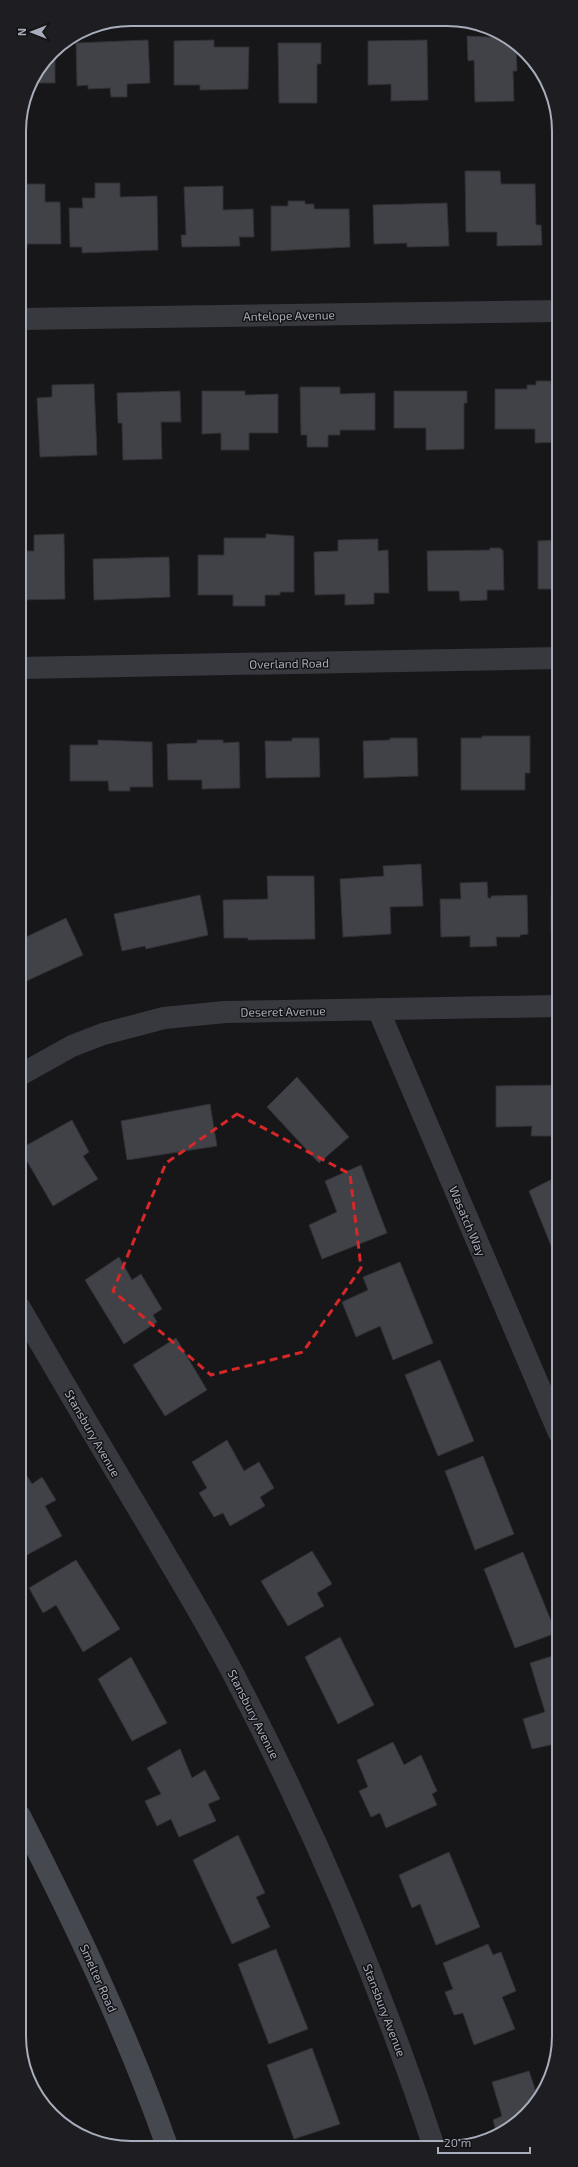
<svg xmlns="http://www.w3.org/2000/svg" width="578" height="2167" viewBox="0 0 578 2167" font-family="'Exo 2',sans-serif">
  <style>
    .building { fill: #414247; stroke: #313136 }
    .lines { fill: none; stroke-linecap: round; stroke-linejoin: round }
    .street { stroke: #38393f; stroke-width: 22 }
    .secondary { stroke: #46484f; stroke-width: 22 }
    .marked { fill: none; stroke: #d62828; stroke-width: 3; stroke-dasharray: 8 5; stroke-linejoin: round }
    .labels { text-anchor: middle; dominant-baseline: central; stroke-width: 3; stroke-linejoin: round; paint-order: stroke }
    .street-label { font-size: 12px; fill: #a8adbb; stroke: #121215 }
    .rim { fill: none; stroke: #a8adbb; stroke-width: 2 }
  </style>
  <rect width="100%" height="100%" fill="#17171a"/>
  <path class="building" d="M467,36l40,2 9,7 1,26h-4l1,30 -39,1 -1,-42 -6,1z
    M148,40l2,43 -23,1v13h-16l-1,-9 -22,1v-4l-11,1 -1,-43z
    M214,40v7h35l-1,42 -48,1v-5h-26v-44z
    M427,40l1,60 -37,1v-17l-23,1v-44z
    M278,43h43v21h-4v39h-38z
    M55,49v34h-24l21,-31z
    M29,86v16h-5l4,-14z
    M465,171h35l1,13h34l1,41h5l1,20 -45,1v-14h-31z
    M95,183h25v14l37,-1 1,54 -76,3v-6h-12l-1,-39h14l-1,-10h13z
    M19,184h26v18h15l1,42h-34v4h-8z
    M223,186v24l30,-1 1,28h-15l1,9 -58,1 -1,-12h5l-2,-48z
    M288,201h17v3h9v5h35l1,38 -79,4v-45h17z
    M447,203l2,43 -42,1v-4l-33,1 -1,-39z
    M536,381h15v3h7v58l-23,1v-14h-40v-40h32v-4h9z
    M94,384l3,71 -57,2 -3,-59 15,-1v-12z
    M300,387h40v7l35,-1v37h-35v5h-12v12h-21v-12h-6z
    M180,391l1,31h-20l1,37 -39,1 -1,-37h-4l-1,-30z
    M202,391h43v4l33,-1v39h-29v17h-28v-17l-19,1z
    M394,391h73v12h-3v46l-38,1v-22h-32z
    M64,534l1,65 -46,1v-49h15v-16z
    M266,534l28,2v56h-14v3h-15v11h-32v-11h-35v-40h26v-17h42z
    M378,539v12l10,-1 1,43h-15v11l-29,1v-11l-30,1 -1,-43 24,-1v-11z
    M558,540v49h-20v-48z
    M490,548h11v2h2l1,40h-17v10l-27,1 -1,-10h-31l-1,-40 63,-1z
    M169,557l1,40 -76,3 -1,-41z
    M482,736h48v37h-5v17h-64v-52h21z
    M292,738h27l1,39 -54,1 -1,-37h27z
    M390,738h27l1,38 -54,2 -1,-37 27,-1z
    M98,740l54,2 1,45h-23v4h-21l-1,-10h-38v-36h28z
    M197,740h26v3l16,-1 1,46 -38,1v-9h-34l-1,-36 30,-1z
    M421,864l2,42 -33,1 1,27 -48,3 -3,-58 44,-3 -1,-10z
    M267,876h47l1,63 -67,1v-2h-24l-1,-38 45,-1z
    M487,882l1,16h3v-2l36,-1 1,39 -8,1v2h-24l1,9 -27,1v-11l-29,1 -1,-38h21l-1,-16z
    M200,895l8,40 -62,14 -1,-3 -23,5 -8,-37z
    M551,895h7v38h-7z
    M66,918l17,37 -63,29v-44z
    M297,1077l52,60 -30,26 -52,-56z
    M558,1085v51h-27l1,-10 -36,1v-41z
    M210,1104l7,42 -90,14 -6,-39z
    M72,1120l17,32 -6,4 15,23 -45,27 -33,-57z
    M361,1165l26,68 -65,26 -13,-34 28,-13 -12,-31z
    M558,1176v87l-29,-72z
    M119,1257l13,23 9,-6 21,35 -9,6 4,7 -33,22 -39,-64z
    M400,1262l33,81 -40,17 -13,-34 -24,11 -14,-35 26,-12 -5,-13z
    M176,1338l31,52 -42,26 -32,-51z
    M440,1360l34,81 -36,15 -33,-81z
    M227,1440l17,31 15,-9 15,26 -14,9 5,9 -35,20 -7,-13 -9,4 -15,-24 8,-5 -15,-26z
    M483,1456l31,78 -39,16 -30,-79z
    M22,1468l10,16 10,-7 14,23 -11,6 17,30 -37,20 -5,-10v-76z
    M312,1551l20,33 -15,9 7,13 -36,20 -27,-45z
    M523,1552l33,81 -41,15 -31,-79z
    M76,1560l44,69 -37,23 -27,-47 -13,8 -14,-25z
    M340,1637l34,68 -36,19 -33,-67z
    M559,1654v89l-27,6 -9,-30 22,-7 -15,-49z
    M131,1657l36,66 -35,18 -34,-62z
    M393,1742l11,23 17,-10 16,36 -5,3 5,11 -51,23 -6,-15 -9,4 -12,-26 9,-4 -11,-27z
    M180,1749l12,29 13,-8 15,29 -12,5 8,17 -37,16 -8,-18 -14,7 -12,-25 16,-7 -14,-26z
    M238,1835l27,58 -9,4 14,30 -38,17 -39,-84z
    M449,1852l31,75 -44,18 -16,-41 -8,4 -13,-33z
    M488,1944l5,11 8,-3 15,39 -14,6 13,32 -41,16 -11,-32 -9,2 -9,-23 8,-3 -10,-26z
    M276,1949l32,80 -39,15 -31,-80z
    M312,2048l28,76 -46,15 -27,-74z
    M529,2071l9,27 -7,12 -28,23 -6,2 -4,-15 9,-4 -10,-34z"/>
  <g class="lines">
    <path class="street" d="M19,319l539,-8
      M19,668l539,-10
      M378,1009l181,424
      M20,1075l52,-29 31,-12 61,-16 61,-6 333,-6
      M20,1308c44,76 89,152 134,227 29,50 60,100 86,152 77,148 142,302 194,460"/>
    <path class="secondary" d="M20,1816c55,108 107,216 147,330"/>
  </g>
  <path class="marked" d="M237,1114l113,60 11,94 -58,84 -92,23 -98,-84 53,-128z"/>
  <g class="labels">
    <g class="street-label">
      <text transform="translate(289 315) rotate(-1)">Antelope Avenue</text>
      <text transform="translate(289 663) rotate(-1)">Overland Road</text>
      <text transform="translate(283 1011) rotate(-1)">Deseret Avenue</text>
      <text transform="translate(468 1221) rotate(67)">Wasatch Way</text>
      <text transform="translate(93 1433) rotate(60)">Stansbury Avenue</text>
      <text transform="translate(254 1714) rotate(63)">Stansbury Avenue</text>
      <text transform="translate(99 1978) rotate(66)">Smelter Road</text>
      <text transform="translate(385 2010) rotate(69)">Stansbury Avenue</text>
    </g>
  </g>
  <path d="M0 0H578V2167H0ZM131 26H447A105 105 0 0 1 552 131V2036A105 105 0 0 1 447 2141H131A105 105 0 0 1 26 2036V131A105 105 0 0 1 131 26Z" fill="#1e1e22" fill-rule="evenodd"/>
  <path class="rim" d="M131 26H447A105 105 0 0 1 552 131V2036A105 105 0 0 1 447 2141H131A105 105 0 0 1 26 2036V131A105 105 0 0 1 131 26Z"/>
  <g transform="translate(32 32) rotate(270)" stroke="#121215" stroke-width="3" paint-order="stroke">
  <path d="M0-3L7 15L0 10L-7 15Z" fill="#a8adbb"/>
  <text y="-6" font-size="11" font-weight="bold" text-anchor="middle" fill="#a8adbb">N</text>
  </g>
  <path d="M438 2147v6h92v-6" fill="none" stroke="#a8adbb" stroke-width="2"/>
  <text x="444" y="2147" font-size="12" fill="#a8adbb" stroke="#121215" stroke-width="3" paint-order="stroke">20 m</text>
</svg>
